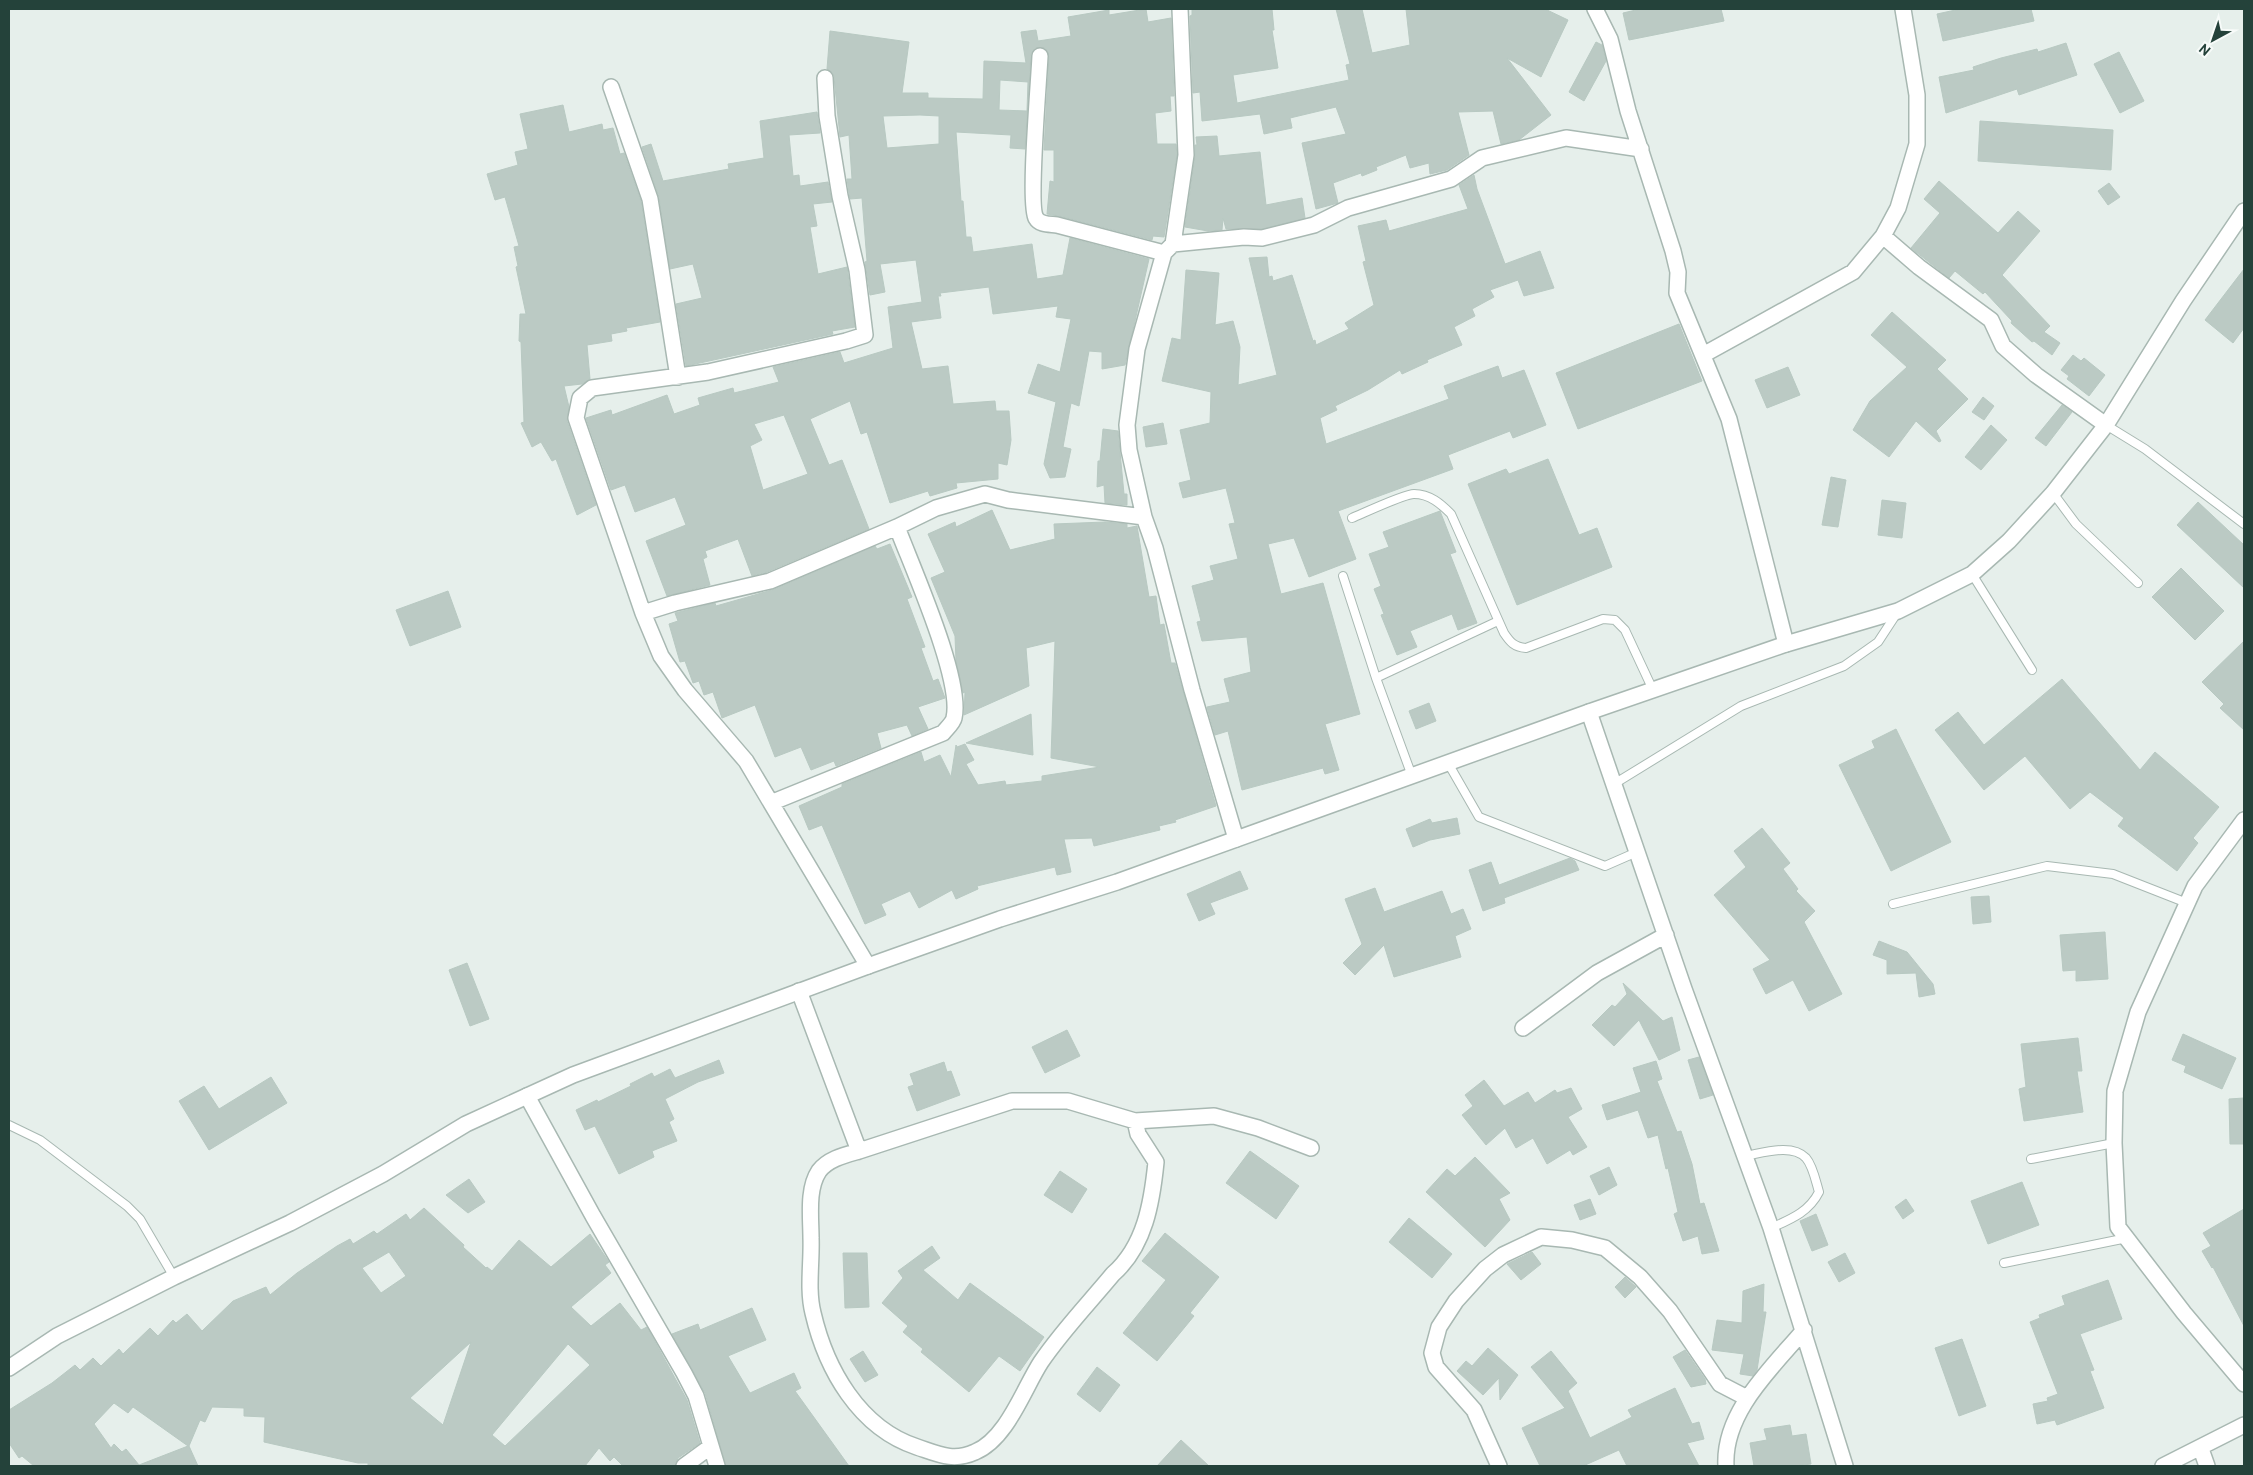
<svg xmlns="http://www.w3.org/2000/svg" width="2253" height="1475" viewBox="0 0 2253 1475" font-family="Overpass,sans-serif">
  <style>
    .building { fill: #bbcac4; stroke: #b8c9c2; fill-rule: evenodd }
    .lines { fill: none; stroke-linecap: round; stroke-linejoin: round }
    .service-casing { stroke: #a8b8b2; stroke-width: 10 }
    .minor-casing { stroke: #a8b8b2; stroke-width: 18 }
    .tertiary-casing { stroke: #a8b8b2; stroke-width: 18 }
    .service { stroke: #fff; stroke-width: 8 }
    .minor { stroke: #fff; stroke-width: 15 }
    .tertiary { stroke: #fff; stroke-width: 15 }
  </style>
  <rect width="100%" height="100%" fill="#e6efeb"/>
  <path class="building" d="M1146,9l2,13 23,-4 3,78h-4l1,15 -16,2 2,31h19l1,11 -13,82 -11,-1 -1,4 -93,-24 -12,-2 3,-33 4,1v-32h-10l5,-93 -4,-9h-10l-4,7 -6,94 -15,-1 1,-13 -55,-3 5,69h2l3,36h5l2,15 59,-8 5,35 26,-4 7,-37 79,21 -24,106 -23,4v-17l-13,-1 -10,55 -8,-3 -8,44 8,2 -6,28 -15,1 -6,-14 12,-62 -28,-9 10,-29 22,8 11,-53 -15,-2 2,-11 -65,8 -4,-27 -49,6 1,3h-3l3,22 -30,4 11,47 26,-3 5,38 42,-3 1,10h13l2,29 -4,25 -9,-2v16l-42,4 1,5 -27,8 -2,-5 -38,12 -23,-71 -6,2 -11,-33 -40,18 19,46 13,-5 27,69 -102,43 -15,4 -14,-37 -33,12 2,6 -4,2 7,26 -43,11 -21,-55 40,-16 -11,-28 -40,15 -10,-27 -14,5 -25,-72 25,-8 1,5 55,-20 7,19 26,-9 -2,-7 35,-10 1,5 45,-11 -6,-15 67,-15 4,11 49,-15 -5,-41 34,-5 -6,-42 -36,4 5,28 -15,3 -5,-33 2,-1 -5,-63 -12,1 -3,-20h5l-3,-44 -9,2 -6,-60 -1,-4 -6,-4 3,-38 79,11 -7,51h26v5l55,1 1,-38 42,2 -5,-31 15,-2 2,11 33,-5 -3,-19 41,-7v5zM1000,80l28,2 -1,29 -28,-1zM920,115l19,1v28l-52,4 -4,-32zM784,415l24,59 -45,16 -13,-44 12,-6 -8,-16z
    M1192,9h80l2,21h-2l6,38 -45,7 4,28 112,-23 -3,-15 4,-1 -14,-55h26l10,44 38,-8 -4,-36h139l23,11 -27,57 -34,-19 44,57 -32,25 -18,4 -8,-33 -35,1 11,43 -22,15 -17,4 -1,-11 -19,5 -4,-13 -30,12 1,3 -15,6 -1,-3 -28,10 5,20 -22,6 -14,-66 44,-9 -10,-27 -46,11 2,10 -28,6 -4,-20 -58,7 -2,-29 -7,1 -3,-77 2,-1z
    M1640,9h81l3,12 -95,19 -6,-27z
    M1960,9h71l3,12 -91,20 -6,-27z
    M1596,42l6,3 4,16 -22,40 -15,-9z
    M2066,43l11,32 -58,20 -2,-6 -71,24 -7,-36 35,-7 -1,-3 28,-9 36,-9 1,3z
    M2119,52l25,49 -24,12 -26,-49z
    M563,105l6,27 33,-8 1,6 10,-2 7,26 4,-1 17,48 19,121 -34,6 1,3 -16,3 1,7 -25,4 3,34 -8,5 -18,2 5,21 -2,14 29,84 -19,10 -21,-56 -4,2 -11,-19 -9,5 -11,-24 3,-1 -3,-80 -2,-1 1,-27h6l-10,-47 2,-1 -4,-19 5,-1 -14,-49 -10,3 -8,-26 31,-9 -3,-13 13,-3 -8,-35z
    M817,112l3,21 -31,2 4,41 6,-1 1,11 28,-4 4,20 -19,2 4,22 -7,1 8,47 29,-7 8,60 -23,4 1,3 -147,32 -10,-62 26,-6 -9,-34 -23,5 -11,-72 -17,-50 9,-3 12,37 66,-12 -1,-5 36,-6 -4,-37z
    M1980,121l133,9 -2,40 -133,-9z
    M1217,136l2,20 41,-4 6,53 36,-7 3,20 -44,11h-35l-3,-11 -1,12 -14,1 -23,-4 10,-71v-11h2l-1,-8z
    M1474,175l3,14 28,75 35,-13 14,37 -30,8 -6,-16 -28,10 4,7 -22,12 3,7 -21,11 8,18 -35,15 1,2 -26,12 -2,-4 -32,20 -33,16 2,4 -17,8 6,26 123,-45 -5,-13 54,-20 4,12 22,-8 22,55 -33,13 -3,-7 -62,24 5,14 -115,42 18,48 -47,18 -15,-39 -26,6 13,50 42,-11 37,131 -35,10 14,46 -14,4 -2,-6 -81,22 -14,-59 -13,4 -8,-28 23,-5 -6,-23 27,-7 -4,-35 -45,4 -5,-19 4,-1 -9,-35 22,-6 -4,-14 28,-7 -9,-35 6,-1 -9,-35 -43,10 -4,-15 12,-3 -11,-50 30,-7 1,-31 -49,-11 10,-43 9,2 5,-70 33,3 -4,52 18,-4 7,26 -2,38 39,-10 -28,-117 18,-1 2,20 3,-1 1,5 19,-6 21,66 2,-1 1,5 33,-16 -4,-6 29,-18 -11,-43 3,-1 -8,-35 28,-6 3,11 79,-22 -9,-24z
    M1939,181l59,52 20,-22 22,20 -38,44 48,51 -6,6 16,11 -8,12 -18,-14 -2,1 -21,-19 1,-2 -27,-29 -2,2 -28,-23 -6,7 -38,-30 29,-35 -16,-14z
    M2109,183l11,14 -12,8 -10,-14z
    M2244,269v59l-11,15 -28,-23z
    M1892,312l54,48 -9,9 31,30 -32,32 5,10 -2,1 -23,-21 -27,36 -36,-27 17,-29 37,-34 -36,-32z
    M1679,324l23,57 -124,48 -22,-56z
    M2073,355l8,6 3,-3 21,17 -16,21 -22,-17 2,-3 -8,-6z
    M1788,367l12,28 -33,13 -12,-28z
    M1983,397l11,9 -10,14 -12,-8z
    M2062,405l10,7 -26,34 -11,-8z
    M1163,423l4,21 -21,3 -3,-20z
    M1991,425l16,15 -26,30 -16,-13z
    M1103,429l15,2 6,63h3v11l-22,-2 -1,-18 -7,2 1,-26h2z
    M1548,459l31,76 18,-7 15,39 -95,38 -49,-121 38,-15 3,5z
    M1831,477l15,3 -8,47 -16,-2z
    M1882,500l24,3 -4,35 -24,-3z
    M2198,502l46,43v43l-67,-63z
    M992,510l18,40 45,-11 -1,-15 51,-2 22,2v4l10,-2 12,71 7,-1 4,29 4,-1 7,39h4l41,143 -41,14 1,2 -17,4 1,4 -66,16 -2,-8 -28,1 7,33 -14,3 -2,-8 -78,19 1,3 -22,10 -4,-9 -33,18 -9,-17 -29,13 5,11 -21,9 -43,-99 -13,5 -10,-24 43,-19v-3l79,-32 3,10 16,-7 11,22 5,-32 1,2 8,-3 9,16 -8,4 12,21 27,-4 1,4 36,-4v-5l58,-9 -49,-9 4,-117 -29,7 3,38 -65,29 1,-23 -2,1 -7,-32 -1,-25 -24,-58 14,-6 -17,-38 27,-12 1,5z
    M1440,511l16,41 -6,2 27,69 -19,7 -6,-16 -42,17 7,16 -20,8 -16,-40 3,-1 -10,-25 7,-3 -12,-32 20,-7 -6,-15z
    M890,544l22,53 -5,2 18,48 -4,1 12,33 5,-2 7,19 -27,9 10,22 -16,7 -5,-11 -30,8 4,15 -45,18 -2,-5 -23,9 -10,-23 -26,10 -20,-52 -33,13 -9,-26 -9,3 -5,-14 -6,2 -8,-22 -5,1 -11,-38 9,-3 -3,-8 40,-10 1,3 56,-16 103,-44 2,3z
    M2181,568l43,43 -29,29 -43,-43z
    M448,591l13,36 -51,19 -14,-36z
    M2244,641v89l-24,-22 4,-4 -22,-22z
    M2062,679l78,91 15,-18 64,55 -26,31 5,5 -21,28 -59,-45 6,-8 -34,-26 -20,17 -45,-53 -41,34 -49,-60 23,-18 26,33z
    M1429,703l7,18 -20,8 -7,-18z
    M1031,714l2,41 -67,-12z
    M1896,729l55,113 -60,29 -52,-106 36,-17 -3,-7z
    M1457,818l3,16 -30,6 -17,7 -7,-18 24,-10 2,4z
    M1762,828l28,35 -7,6 15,20 -2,2 19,20 -11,11 38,72 -33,17 -16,-31 -27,14 -13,-25 17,-9 -56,-65 32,-28 -12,-16z
    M1570,858l5,3 4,9 -75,28 1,5 -22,8 -14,-41 22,-8 8,23z
    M1240,871l8,18 -38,14 5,11 -16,7 -12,-27z
    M1375,888l9,24 58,-21 9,23 12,-5 8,20 -16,7 6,21 -67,20 -10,-32 -29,30 -12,-12 19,-19 -17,-45z
    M1989,896l2,26 -18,2 -2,-27z
    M2105,932l3,47 -32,2v-11l-13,1 -3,-36z
    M1879,941l28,11 26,32 2,10 -16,3 -3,-24 -29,1v-14l-14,-5z
    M467,963l22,56 -19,7 -21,-56z
    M1623,983l40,38 9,-4 8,33 -21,10 -20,-40 -25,26 -22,-21 20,-20 3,2 12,-13z
    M1067,1030l13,26 -35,17 -13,-26z
    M2183,1034l53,24 -14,31 -38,-17 2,-6 -14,-6z
    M2078,1038l4,33h-5l6,41 -59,9 -5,-32 7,-2 -5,-43z
    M1699,1057l14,38 -13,4 -12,-39z
    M719,1060l5,13 -26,9 -33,17 9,20 -5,3 8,19 -25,10 2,6 -35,17 -24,-48 -10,4 -9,-20 21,-10 1,2 33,-16 -1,-2 22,-11 2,4 16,-8 5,9z
    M1656,1061l6,18 -5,2 20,51 4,-1 11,33 8,40 4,-1 15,48 -17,3 -4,-18 -15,5 -9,-27 4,-2 -10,-44 -2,1 -8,-34 -10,3 -10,-28 -31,10 -5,-15 39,-13 -8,-24z
    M944,1062l3,10 4,-1 9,24 -43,16 -9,-24 6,-2 -4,-11z
    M271,1077l16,26 -78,47 -30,-49 25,-15 15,23z
    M1484,1080l20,26 24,-14 7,11 20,-13 2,3 14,-5 11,21 -14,8 19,30 -14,8 -3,-5 -23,14 -14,-26 -17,10 -11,-20 -19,17 -24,-30 11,-9 -8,-11z
    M2244,1098v46h-14l-1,-45z
    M1250,1151l49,35 -23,33 -50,-36z
    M1475,1157l35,36 -11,6 11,21 -25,27 -59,-55 21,-23 8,7z
    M1609,1167l8,18 -18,10 -9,-19z
    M1060,1171l27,18 -15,24 -28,-18z
    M469,1179l16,23 -17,11 -22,-18z
    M2022,1182l17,43 -51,19 -17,-43z
    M1590,1199l6,15 -16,6 -6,-15z
    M1906,1199l8,12 -11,8 -8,-12z
    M424,1208l40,37 -1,2 23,21 1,-1 5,4 27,-31 32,27 39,-33 19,28 -4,3 6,8 -40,34 20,19 29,-23 21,27 6,-3 40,73 13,43 -22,15 -3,8h-52l-9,-9 -4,4 -11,-13 -14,18h-217v-3h-10l-94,-21 1,-25 -21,-1v-8l-32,-1 -7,15 -5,-2 -11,26 9,20h-164l-12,-10 -3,2 -10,-15v-33l43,-27 23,-18 5,5 13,-12 8,8 18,-17 4,5 27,-26 8,8 15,-16 3,3 11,-9 15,17 31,-30 33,-14 4,8 27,-22 40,-27 13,-7 3,5 21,-13 3,3 29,-20 4,6zM389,1252l17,24 -25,17 -19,-25zM471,1342l-28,83 -33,-27zM568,1344l22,21 -85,81 -13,-11zM114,1403l14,10 5,-6 55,39 -49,19 -13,-16 -4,3 -8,-8 -3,4 -17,-24z
    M2244,1209v117l-31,-59 -1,1 -10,-17 9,-5 -8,-13z
    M1816,1214l12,31 -16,6 -12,-30z
    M1409,1218l43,36 -20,24 -43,-36z
    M1165,1233l54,44 -29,36 4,3 -37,45 -34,-28 43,-53 -24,-19z
    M932,1246l8,12 -17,12 35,30 12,-17 74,54 -24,34 -21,-15 -30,36 -48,-40 2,-3 -20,-17 5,-6 -26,-23 21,-25 -5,-7z
    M1532,1252l9,12 -20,16 -14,-16z
    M843,1253h24l2,54 -24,1z
    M1845,1253l10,20 -16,9 -11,-20z
    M1625,1277l11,10 -11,11 -10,-11z
    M2108,1280l14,39 -42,15 14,36 -4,1 14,37 -47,17 -2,-5 -18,4 -4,-20 15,-3 -1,-3 11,-4 -28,-72 10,-4 -1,-3 26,-10 -3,-9z
    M1764,1284l-1,28h3l-9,58 -4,6 -13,-2 4,-20 -32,-4 5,-30 25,3 1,-32z
    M752,1308l14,32 -38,16 22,37 44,-20 7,15 -6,3 54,75h-123l-21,-73 -33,-59 26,-10 2,6z
    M1962,1339l24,67 -27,10 -24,-68z
    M1488,1348l30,27 -18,25 -1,-22 -16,17 -26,-24 9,-10 6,5z
    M1685,1350l20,29 1,5 -15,3 -18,-30z
    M863,1351l15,24 -13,7 -15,-23z
    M1551,1351l26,32 -9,8 22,47 42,-21 -4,-7 47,-22 17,36 7,-2 5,17 -17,4 12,23h-72l-8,-16 -36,16h-43l-18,-38 43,-20 -34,-41z
    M1097,1367l23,18 -20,27 -23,-18z
    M1790,1425l2,11 14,-2 5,30 -16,2h-41l-4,-23 17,-3 -3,-11z
    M1181,1440l28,26h-52z"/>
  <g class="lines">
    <g class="service-casing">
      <path id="service" d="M2106,425l39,24 99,75
        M2053,493l23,31 62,59
        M1352,518c12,-5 52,-24 62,-24 16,0 27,10 37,20l53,119c6,9 10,14 22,15l77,-29 12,1 10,10 28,60
        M1972,574l60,96
        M1343,576l33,102
        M1448,763l31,54 126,49 32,-14
        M1412,776l-36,-98 122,-57
        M1614,784l127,-78 103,-40 34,-24 19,-29
        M1893,904l154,-38 66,8 74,29
        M9,1125l31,15 87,66 13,13 34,58
        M1745,1156c18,-3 47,-13 61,2 7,8 10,24 13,34 -10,20 -28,27 -48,36
        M2031,1159l83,-16
        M2004,1263l123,-25"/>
    </g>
    <g class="minor-casing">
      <path id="minor" d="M1180,9l6,146 -13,89 -9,9 -27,96 -10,76 2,25 15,67 11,31 37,142 44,149
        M1595,9l15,30 18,72 45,140 5,21 -1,21 52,126 57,225
        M1040,56c-1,24 -12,149 -4,162 4,7 13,6 21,7l107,28
        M825,78l2,38 13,80 17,74 8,65 -19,6 -138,31 -116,16 -12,10 -4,20 67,195 18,43 24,34 61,71 122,205
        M611,87l39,112 28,178
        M1883,236l36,31 72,53 12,26 33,29 70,50
        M1173,244l71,-7 18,1 52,-13 34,-17 103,-29 31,-21 84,-20 75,11
        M1703,355l150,-83 30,-36 15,-28 19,-64v-49l-14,-86
        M643,613l32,-10 95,-22 127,-54 39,-19 49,-14 23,6 136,17
        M1589,712l95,277 87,239 74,238
        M773,802l170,-69c3,-4 10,-10 11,-15 9,-38 -42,-151 -57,-191
        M2244,820l-49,66 -57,126 -23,79 -1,52 4,84 66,86 60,71
        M799,991l60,160 153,-50h56l67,20 79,-5 44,12 53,20
        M1523,1028l74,-55 69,-38
        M527,1096l66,120 91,157 12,23 21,70
        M859,1151c-14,4 -31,8 -40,20 -12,18 -8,46 -8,67 1,24 -4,51 2,75 13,56 46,115 104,134 21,7 36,15 58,5 32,-13 49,-64 66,-90 21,-31 48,-59 72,-88 32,-28 39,-72 43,-112l-18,-28 -3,-13
        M2201,1449l6,17
        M684,1466l26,-19
        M1499,1466l-25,-56 -38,-43 -4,-14 7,-26 17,-26 29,-32 18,-14 38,-18 31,3 33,8 35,29 30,34 50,73 27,14
        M1726,1466c-3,-54 46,-98 78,-136
        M2163,1466l81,-41"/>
    </g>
    <g class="tertiary-casing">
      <path id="tertiary" d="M9,1368l48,-32 117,-59 116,-54 93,-49 83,-50 107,-49 295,-109 132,-47 117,-37 472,-170 197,-68 112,-33 74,-37 37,-33 44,-48 53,-68 77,-124 61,-90"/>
    </g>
    <use href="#service" class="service"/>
    <use href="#minor" class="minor"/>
    <use href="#tertiary" class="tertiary"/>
  </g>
  <rect width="2253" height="1475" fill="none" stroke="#24423a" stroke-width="20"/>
  <g transform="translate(2213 40) rotate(220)" stroke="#f7fbf9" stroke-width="4" paint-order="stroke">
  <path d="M0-4L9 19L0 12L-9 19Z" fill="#24423a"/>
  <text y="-8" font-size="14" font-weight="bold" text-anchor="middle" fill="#24423a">N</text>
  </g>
</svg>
